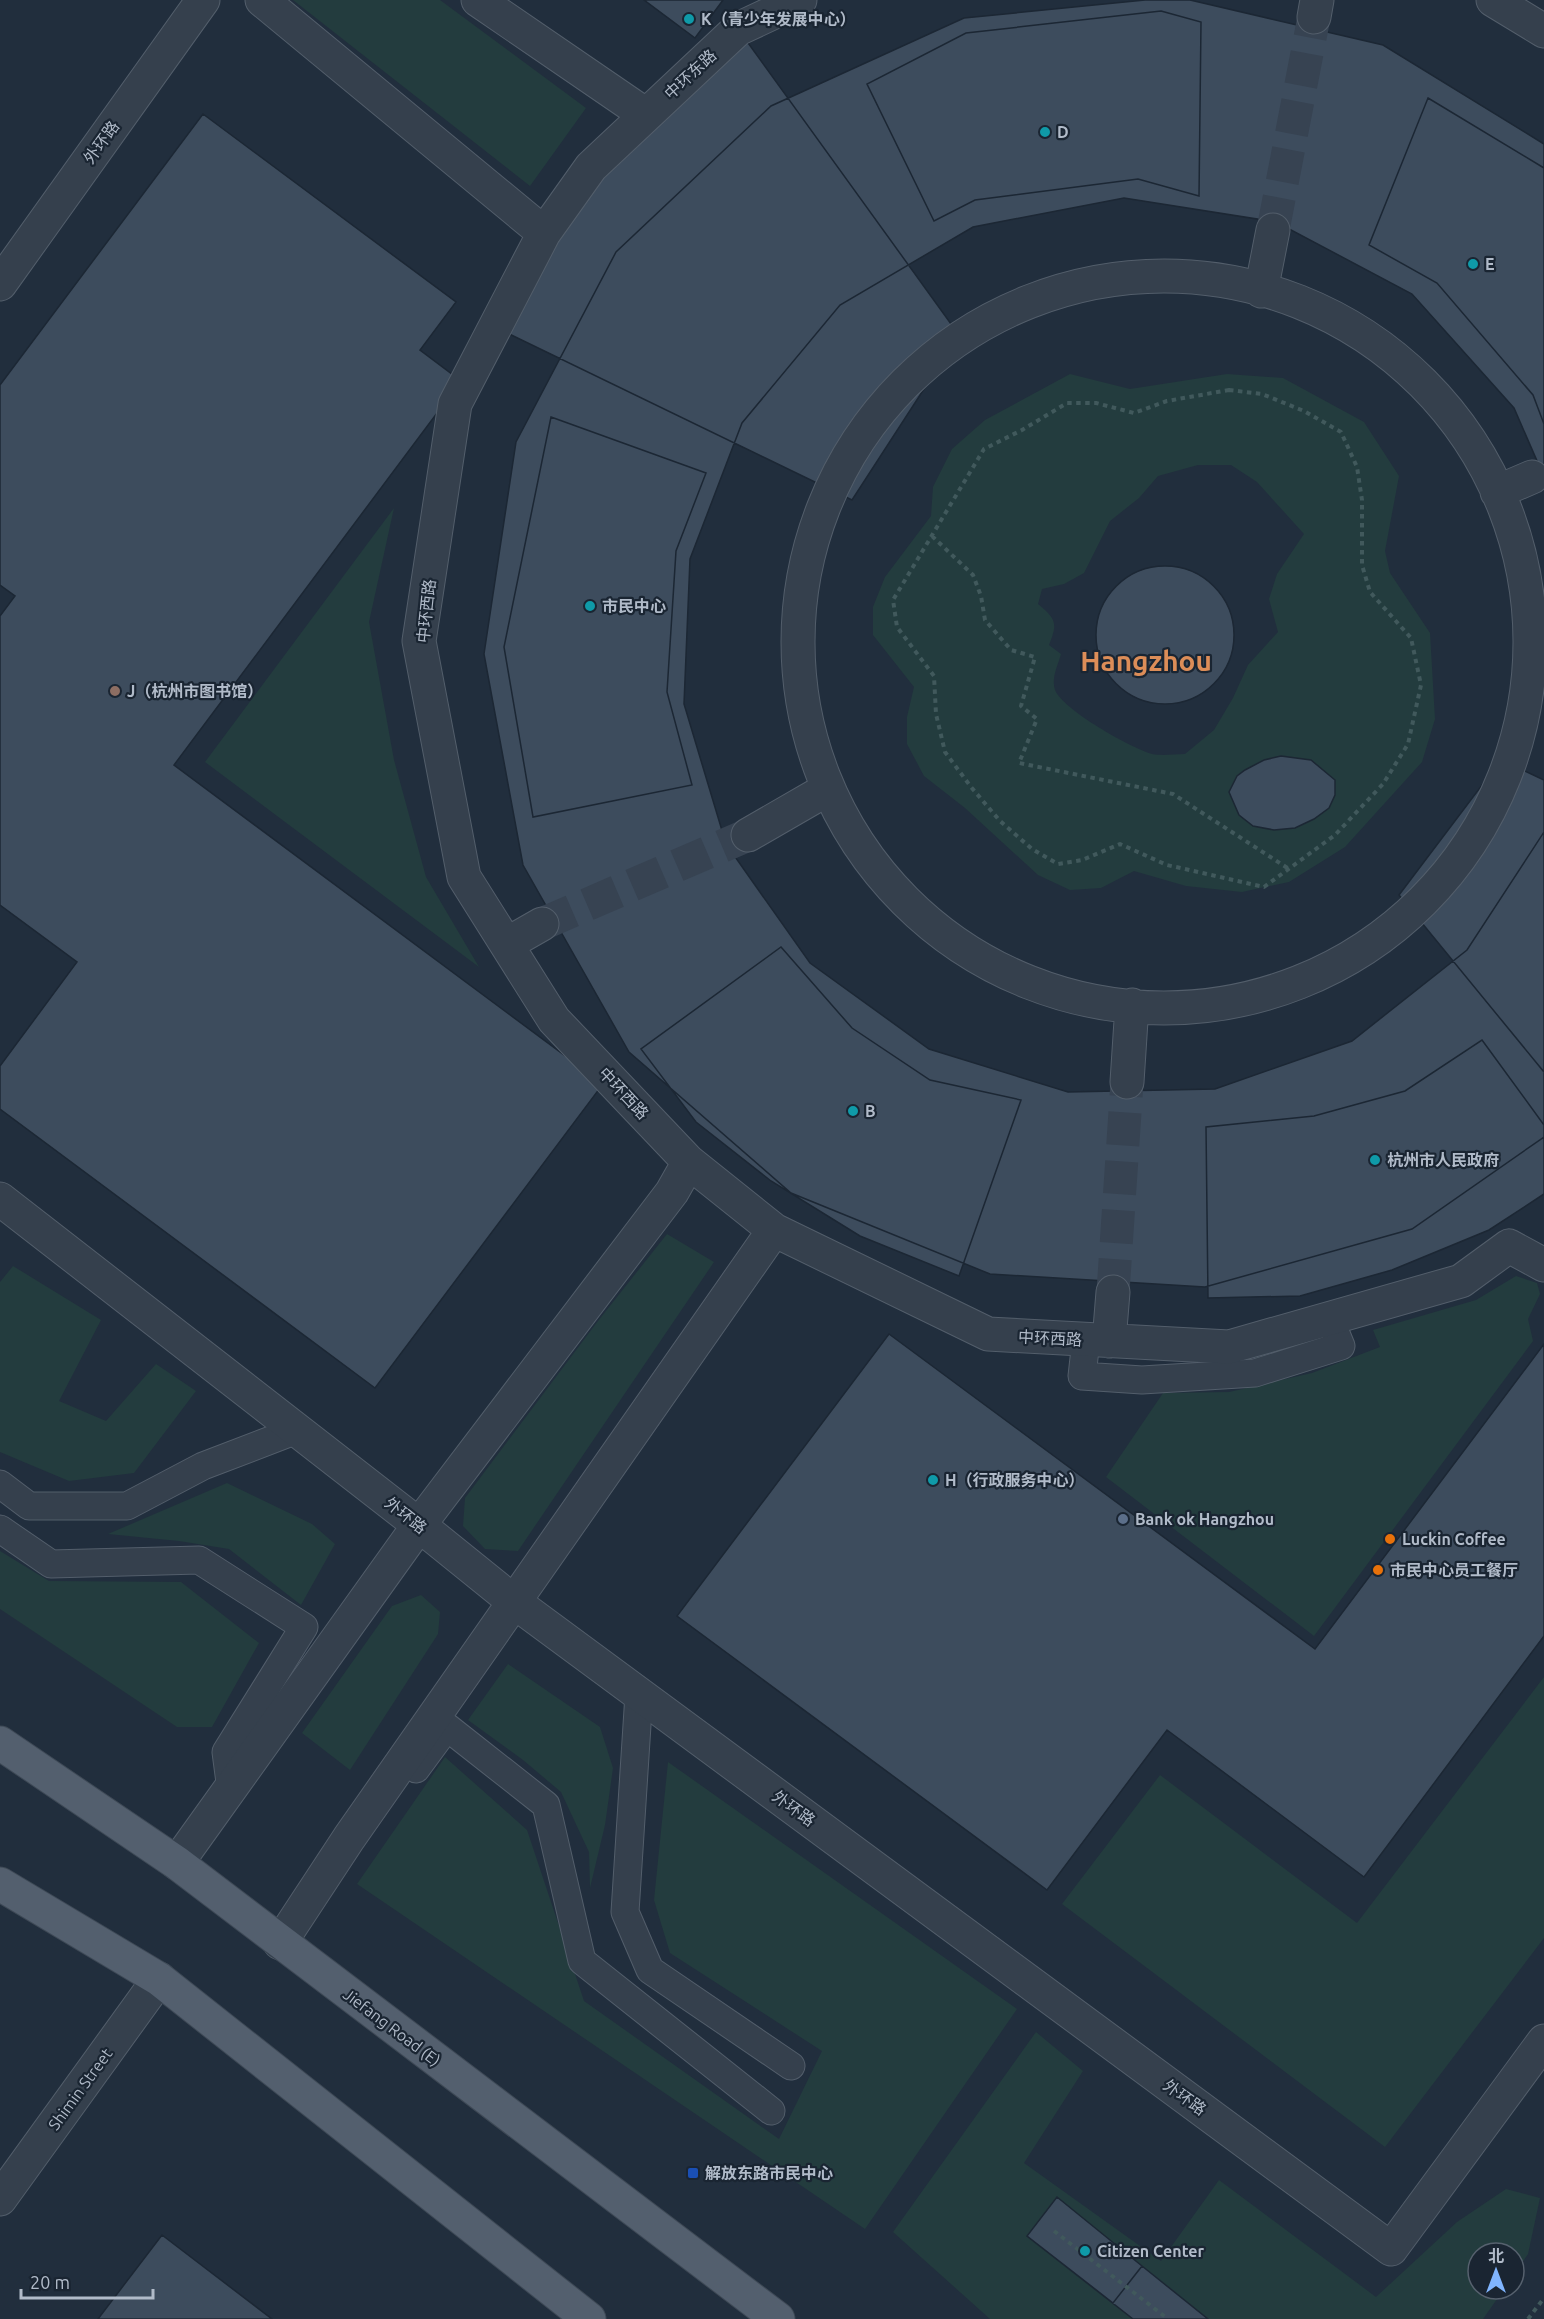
<svg xmlns="http://www.w3.org/2000/svg" width="1544" height="2319" viewBox="0 0 1544 2319" font-family="Ubuntu,'Noto Sans SC',sans-serif">
  <style>
    .green { fill: #233c3e; fill-rule: evenodd }
    .building { fill: #3d4c5d; stroke: #1c2734; stroke-width: 1.5 }
    .lines { fill: none; stroke-linecap: round; stroke-linejoin: round }
    .minor-tunnel { stroke: #374352; stroke-width: 33; stroke-dasharray: 33 16; stroke-linecap: butt }
    .service-casing { stroke: #535e6b; stroke-width: 29 }
    .minor-casing { stroke: #535e6b; stroke-width: 35 }
    .primary-casing { stroke: #3e4956; stroke-width: 35 }
    .path { stroke: #41595c; stroke-width: 4; stroke-dasharray: 4.5 4.5; stroke-linecap: butt }
    .service { stroke: #35404d; stroke-width: 27 }
    .minor { stroke: #35404d; stroke-width: 33 }
    .primary { stroke: #535f6e; stroke-width: 33 }
    .culture-dot { fill: #0f9aa8; stroke: #1a2532; stroke-width: 2 }
    .education-dot { fill: #8d6e63; stroke: #1a2532; stroke-width: 2 }
    .service-dot { fill: #5c6f8a; stroke: #1a2532; stroke-width: 2 }
    .food-dot { fill: #e8710a; stroke: #1a2532; stroke-width: 2 }
    .transit-dot { fill: #1a4fb4; stroke: #1a2532; stroke-width: 2 }
    .labels { text-anchor: middle; dominant-baseline: central; stroke-width: 4.5; stroke-linejoin: round; paint-order: stroke }
    .poi-label { font-size: 16px; font-weight: bold; fill: #b1bbc9; stroke: #1a2532; text-anchor: start }
    .street-label { font-size: 16px; fill: #b1bbc9; stroke: #1a2532 }
    .town-label { font-size: 28px; font-weight: bold; fill: #dc8d58; stroke: #1a2532 }
  </style>
  <rect width="100%" height="100%" fill="#212e3d"/>
  <path class="green" d="M293,0h147l146,108 -56,78z
    M1070,374l60,15 97,-15 56,4 81,44 35,54 -14,75 5,22 40,60 5,86 -13,43 -77,85 -56,35 -47,10 -56,-6 -52,-15 -33,17 -31,2 -32,-15 -73,-67 -41,-32 -17,-32v-27l7,-30 -41,-52v-28l12,-30 46,-61 2,-29 19,-38 33,-29zM1198,465h33l26,17 47,52 -27,40 -8,25 9,33 -30,33 -15,33 -19,32 -29,24c-10,0 -23,2 -33,0 -21,-6 -89,-44 -97,-64 -4,-12 3,-25 6,-36l-12,-9c9,-22 7,-26 -11,-41l4,-15 22,-5 20,-11 26,-52 29,-23 19,-22z
    M394,508l-25,114 25,138 32,117 53,90 -274,-205z
    M667,1234l47,28 -196,289 -33,-2 -22,-23 2,-28 133,-177z
    M13,1266l88,54 -42,81 47,20 50,-57 40,27 -62,82 -65,8 -69,-29v-170z
    M1516,1276l21,7 3,11 -12,25 5,22 -219,295 -208,-159 57,-84 66,-1 83,-19 68,-26 -7,-17 103,-30z
    M227,1483l85,41 23,20 -34,61 -72,-56 -50,-8 -71,-7z
    M0,1551l49,30 132,1 78,61 -47,84h-35l-177,-118z
    M421,1595l19,17 -2,22 -88,136 -48,-37 90,-127z
    M508,1664l92,63 13,41 -8,57 -15,63 -1,-36 -28,-60 -38,-32 -55,-40z
    M1544,1677v261l-159,209 -323,-243 98,-129 197,148z
    M445,1757l82,73 57,171 195,138 43,-88 -152,-98 -16,-53 14,-138 349,247 -152,220 -508,-345z
    M1036,2032l47,39 -59,92 137,98 58,-81 157,117 81,-75 49,-33 34,9 -12,56 -14,21v-22h-36v36h26l-21,30h-493l-97,-87z"/>
  <path class="building" d="M644,0h79l-28,38z
    M1145,0h45l193,45 161,99v333l-30,-69 -102,-114 -136,-72 -152,-24 -151,29 -133,78 -98,118 -52,136 -6,145 42,140 84,119 119,86 139,43 147,-3 137,-48 115,-91 77,-118v305l-132,92 -207,58 -215,-13 -199,-81 -162,-141 -106,-187 -39,-211 32,-212 100,-190 155,-146 193,-88z
    M1161,11l40,11 -2,174 -61,-17 -163,21 -41,21 -67,-137 99,-51z
    M738,29l221,306 -107,165 -357,-173 96,-160z
    M1428,98l116,70v256l-11,-29 -96,-112 -68,-38z
    M203,114l253,188 -36,48 41,31 -287,384 429,319 -228,304 -375,-279v-43l77,-104 -77,-57v-289l15,-20 -15,-11v-200z
    M551,417l155,56 -30,78 -9,141 25,93 -159,32 -29,-170z
    M1096 635a69 69 0 1 1 138 0a69 69 0 1 1-138 0Z
    M1281,756l30,4 24,20v15l-6,13 -15,11 -19,9 -21,2 -21,-4 -14,-11 -10,-23 8,-16 8,-6 19,-10z
    M1501,760l43,20v292l-145,-177z
    M781,947l71,81 78,52 91,20 -62,176 -99,-40 -89,-55 -75,-59 -55,-73z
    M1482,1040l62,85v69l-55,36 -97,40 -92,26 -92,2 -2,-171 108,-11 91,-25z
    M889,1334l426,315 229,-305v292l-180,241 -197,-147 -120,160 -370,-274z
    M1057,2197l85,69 66,53h-75l-106,-83z
    M1057,2197l85,69 -29,37 -86,-67z
    M162,2235l110,84h-174z
    M162,2235l110,84h-174z"/>
  <g class="lines">
    <path class="minor-tunnel" d="M1273,230l41,-213
      M542,924l206,-89
      M1113,1292l14,-210"/>
    <g class="service-casing">
      <path id="service" d="M1086,1340l-4,36 60,4 113,-7 86,-27 -11,-27
        M0,1484l29,22h98l76,-40 94,-36
        M0,1529l51,35 148,-4 105,67 -78,125 5,38
        M639,1694l-14,218 25,58 141,96
        M416,1769l31,-42 99,78 36,156 189,150"/>
    </g>
    <g class="minor-casing">
      <path id="minor" d="M262,0l282,233
        M478,0l168,115
        M800,0l-62,29 -147,138 -47,66 -89,171 -36,237 45,236 90,143 135,142 85,68 214,104 241,13 232,-66 48,-35 35,19
        M1493,0l51,31
        M1314,17l3,-17
        M798 642a366 366 0 1 1 732 0a366 366 0 1 1-732 0Z
        M0,284l203,-284
        M1261,291l12,-61
        M1497,492l35,-15
        M748,835l78,-45
        M507,944l35,-20
        M1127,1082l5,-77
        M0,1199l419,326 94,76 878,648 153,-208
        M1109,1341l4,-49
        M177,1863l242,-338 253,-333 17,-30
        M280,1943l69,-105 425,-608
        M0,2199l159,-220"/>
    </g>
    <g class="primary-casing">
      <path id="primary" d="M0,1743l177,120 601,456
        M0,1884l159,95 430,340"/>
    </g>
    <path class="path" d="M1229,390l33,4 42,17 37,21 16,35 5,33v65l8,27 41,46 10,47 -13,59 -25,40 -48,51 -71,52 -97,-22 -47,-21 -38,16 -24,4 -26,-15 -32,-28 -29,-34 -26,-35 -9,-38 -2,-38 -37,-49 -4,-27 91,-151 38,-19 45,-27h29l38,10 33,-12z
      M932,536l41,39 8,21 4,24 26,30 24,7 -14,49 16,13 -18,44 154,31 116,75
      M1054,2231l114,88
      M1528,2319l16,-21"/>
    <use href="#service" class="service"/>
    <use href="#minor" class="minor"/>
    <use href="#primary" class="primary"/>
  </g>
  <g class="culture-dot">
    <circle cx="689" cy="19" r="6"/>
    <circle cx="1045" cy="132" r="6"/>
    <circle cx="1473" cy="264" r="6"/>
    <circle cx="590" cy="606" r="6"/>
    <circle cx="853" cy="1111" r="6"/>
    <circle cx="1375" cy="1160" r="6"/>
    <circle cx="933" cy="1480" r="6"/>
    <circle cx="1085" cy="2251" r="6"/>
  </g>
  <circle class="education-dot" cx="115" cy="691" r="6"/>
  <circle class="service-dot" cx="1123" cy="1519" r="6"/>
  <g class="food-dot">
    <circle cx="1390" cy="1539" r="6"/>
    <circle cx="1378" cy="1570" r="6"/>
  </g>
  <rect class="transit-dot" x="687" y="2167" width="12" height="12" rx="3"/>
  <g class="labels">
    <g class="poi-label">
      <text x="701" y="19">K（青少年发展中心）</text>
      <text x="1057" y="132">D</text>
      <text x="1485" y="264">E</text>
      <text x="602" y="606">市民中心</text>
      <text x="127" y="691">J（杭州市图书馆）</text>
      <text x="865" y="1111">B</text>
      <text x="1387" y="1160">杭州市人民政府</text>
      <text x="945" y="1480">H（行政服务中心）</text>
      <text x="1135" y="1519">Bank ok Hangzhou</text>
      <text x="1402" y="1539">Luckin Coffee</text>
      <text x="1390" y="1570">市民中心员工餐厅</text>
      <text x="705" y="2173">解放东路市民中心</text>
      <text x="1097" y="2251">Citizen Center</text>
    </g>
    <g class="street-label">
      <text transform="translate(690 74) rotate(-43)">中环东路</text>
      <text transform="translate(101 142) rotate(-54)">外环路</text>
      <text transform="translate(426 611) rotate(-84)">中环西路</text>
      <text transform="translate(624 1093) rotate(47)">中环西路</text>
      <text transform="translate(1050 1338) rotate(3)">中环西路</text>
      <text transform="translate(406 1515) rotate(38)">外环路</text>
      <text transform="translate(794 1808) rotate(36)">外环路</text>
      <text transform="translate(392 2027) rotate(37)">Jiefang Road (E)</text>
      <text transform="translate(80 2089) rotate(-54)">Shimin Street</text>
      <text transform="translate(1185 2097) rotate(36)">外环路</text>
    </g>
    <g class="town-label">
      <text x="1146" y="660">Hangzhou</text>
    </g>
  </g>
  <g transform="translate(1496 2271)"><circle r="28" fill="#1a2532" stroke="#56616e" stroke-width="1.5"/>
  <path d="M0-4.5L10 22L0 15L-10 22Z" fill="#80b5ff"/>
  <text y="-9" font-size="16" font-weight="bold" text-anchor="middle" fill="#b1bbc9">北</text>
  </g>
  <path d="M21 2289v9h132v-9" fill="none" stroke="#b1bbc9" stroke-width="3"/>
  <text x="30" y="2289" font-size="18" fill="#b1bbc9" stroke="#1a2532" stroke-width="4.5" paint-order="stroke">20 m</text>
</svg>
